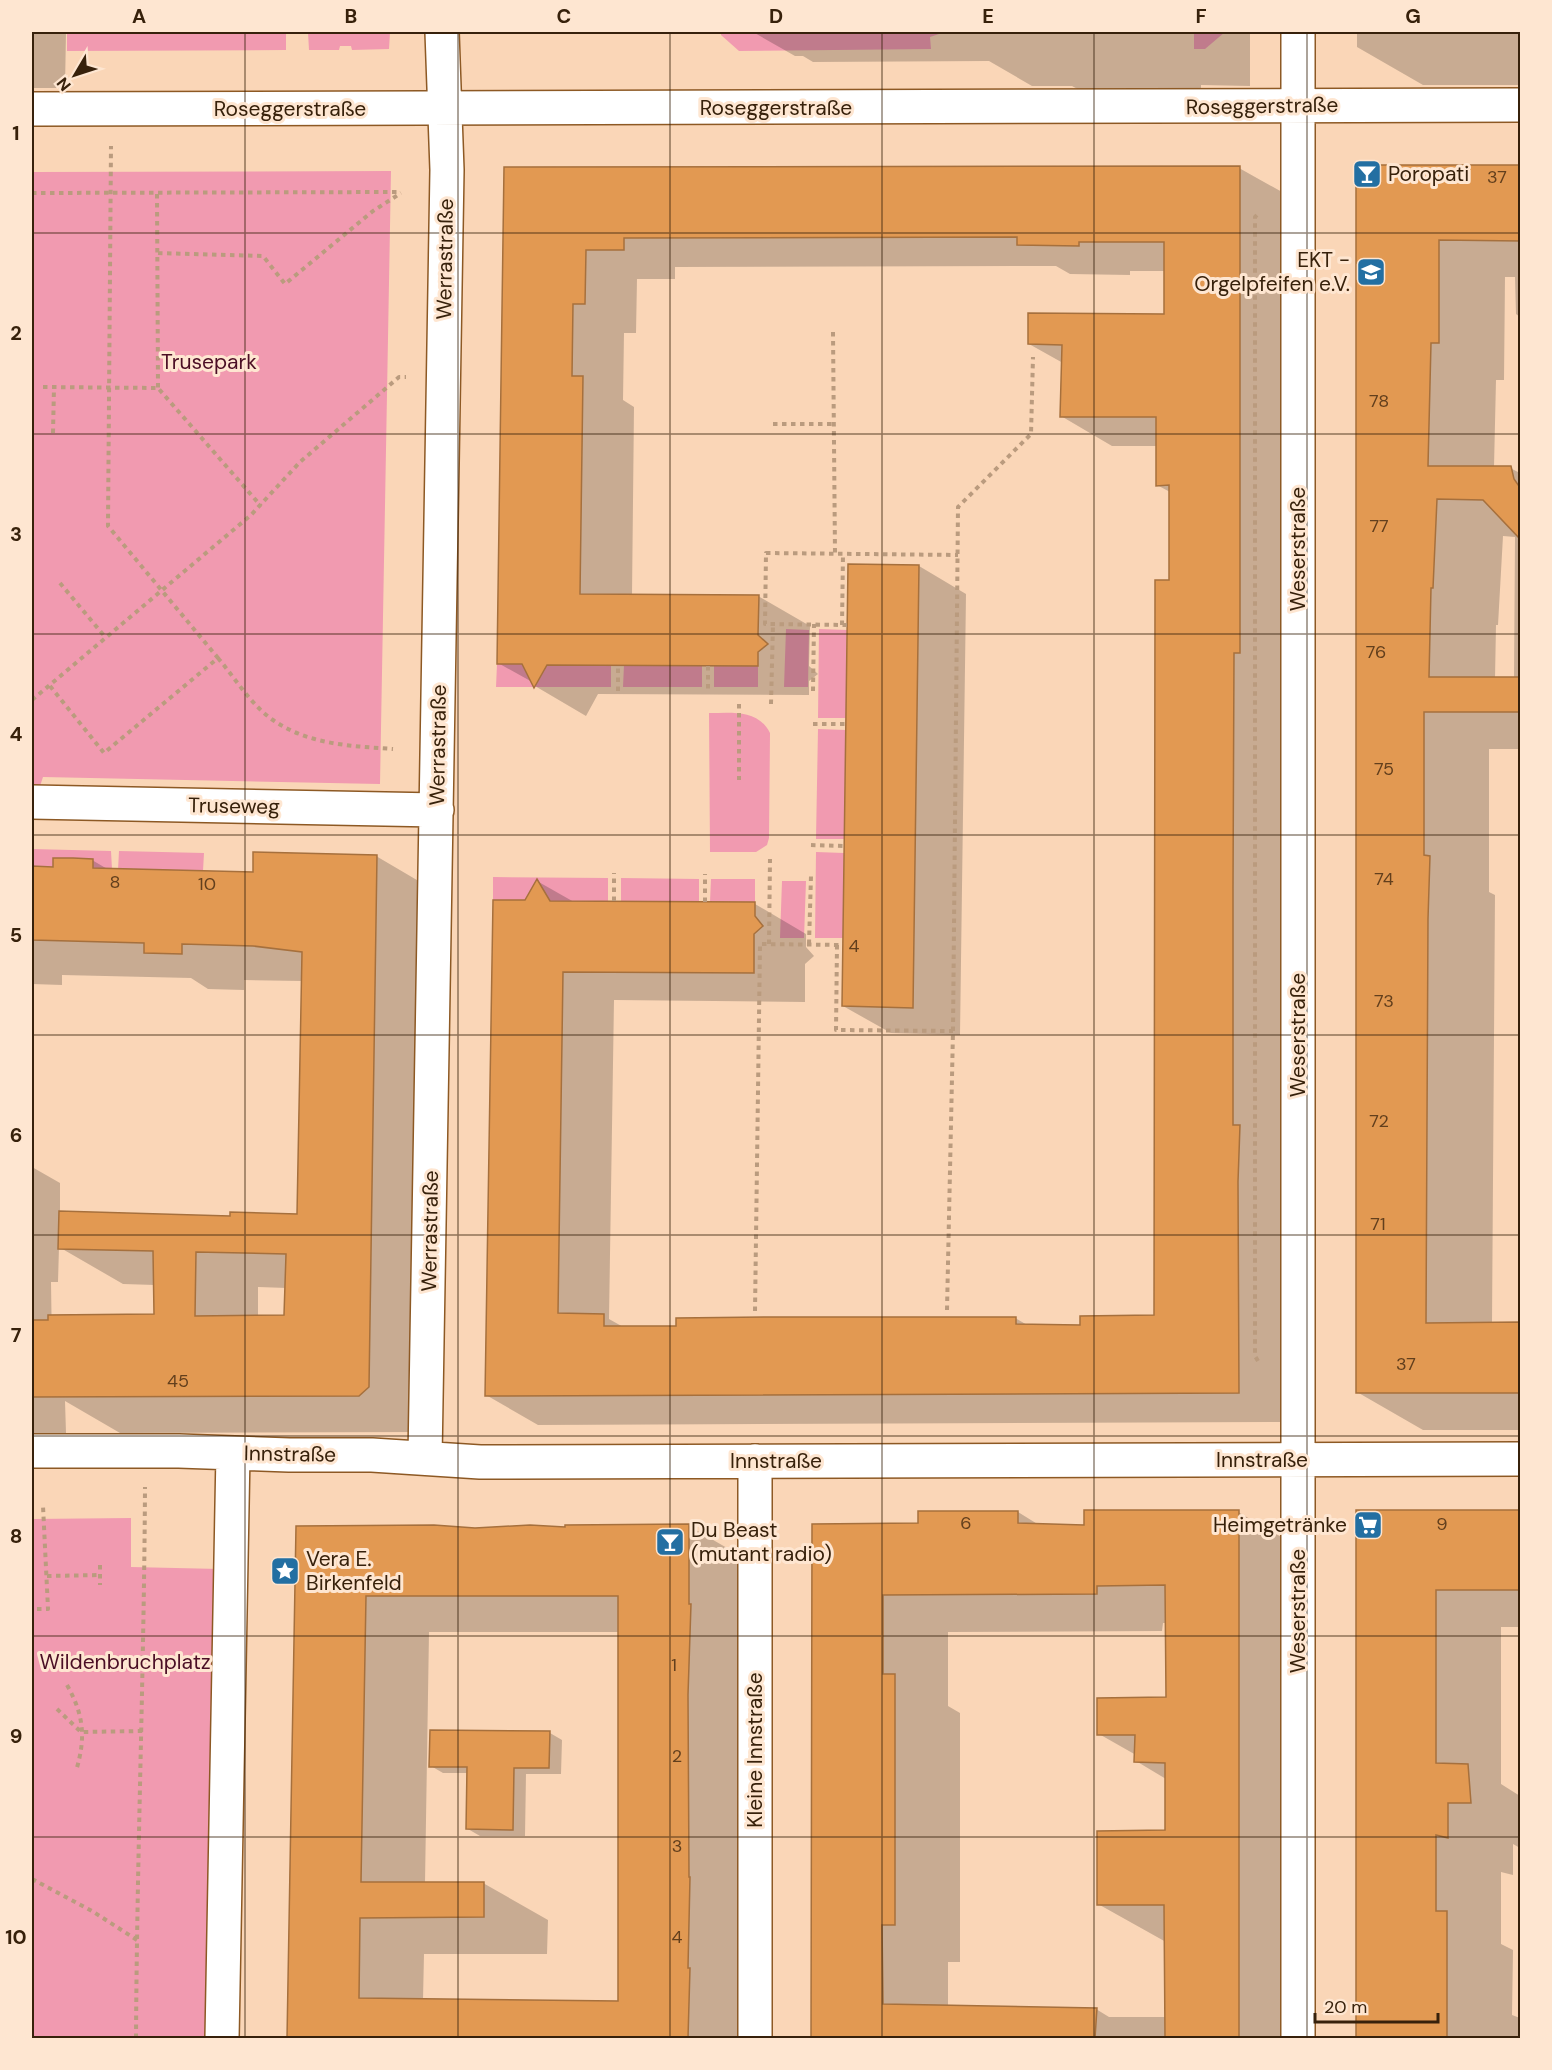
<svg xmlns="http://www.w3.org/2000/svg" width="1552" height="2070" viewBox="0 0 1552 2070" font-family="'DM Sans',sans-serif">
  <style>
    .green { fill: #f19ab0 }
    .shadow { fill: #0003; fill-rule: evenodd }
    .building { fill: #e29952; stroke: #a6703d; stroke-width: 1.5; fill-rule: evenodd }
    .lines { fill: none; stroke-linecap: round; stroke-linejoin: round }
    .minor-casing { stroke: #8d5924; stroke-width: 36 }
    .path { stroke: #ba9b7e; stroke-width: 4; stroke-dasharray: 4.5 4.5; stroke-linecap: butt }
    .minor { stroke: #fff; stroke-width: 33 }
    .grid { fill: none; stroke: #37210b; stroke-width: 1.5; stroke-opacity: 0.55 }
    .labels { text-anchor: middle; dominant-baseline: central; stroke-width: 6; stroke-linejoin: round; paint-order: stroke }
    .number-label { font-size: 18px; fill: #623f1d }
    .street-label { font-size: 21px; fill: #37210b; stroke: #fee6d1 }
    .poi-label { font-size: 21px; fill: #37210b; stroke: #fee6d1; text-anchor: start }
    .park-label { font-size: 21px; fill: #4b0e25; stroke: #fee6d1 }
    .neatline { fill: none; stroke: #37210b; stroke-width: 2 }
    .grid-label { font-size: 20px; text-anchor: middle; font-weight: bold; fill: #37210b }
  </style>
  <rect width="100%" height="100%" fill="#fad6b7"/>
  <path class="green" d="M67,32h219v18l-219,1z
    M308,32h82l-1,17 -37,1 -1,-4h-11l-1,4h-30z
    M721,32h224l-15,5 1,12 -192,2 -18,-16z
    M1194,32h31l-20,17h-11z
    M391,171l-11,613 -337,-7 -5,15 -6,-1v-619z
    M786,629l23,1 -1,57h-24z
    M819,629l28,1 -1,88h-28z
    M497,664h25l5,10 20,-9h64v22h-115z
    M624,665l78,1v21h-79z
    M714,666h44v21h-44z
    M709,713c23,0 49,-4 61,20l-1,105 -2,7 -11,7h-46z
    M818,729l28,1 -1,109h-29z
    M32,849l79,2 1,18 -19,-1 -1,-9 -38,-1 -1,9 -21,2z
    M119,851l85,2 -1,18 -85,-1z
    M816,852l28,1 -1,85h-28z
    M493,877l115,1v23h-58l-6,-10h-14l-5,9h-32z
    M621,878l78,1v23h-78z
    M711,879h44v23h-45z
    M782,881h24l-2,57h-24z
    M131,1518v49l89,2 -10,469h-178v-519z"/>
  <path class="shadow" d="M32,32h34l-1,56h-33z
    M753,32h497v54l-49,-1v7h-118l-11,-6h-40l-43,-25 -176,1 -10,-6h-8z
    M1357,32h163v53h-97l-66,-38z
    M1520,166v151l-4,-3 -1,-37h-10l-1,103h-8l-2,87 16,1 10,5v276h-31v143l6,3 -3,429 28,-1v107h-97l-66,-38 1,-1217zM1503,536l12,1 -1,142h-19l1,-54h2z
    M505,168h734l52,29 -1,1225 -752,3 -52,-30 39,-493 12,-21 37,21 181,2 51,30v13l8,9 -9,8v38l-191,-2 -5,319 16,9 390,-10 14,8h53l74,-9 14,-735v-90l-13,-7v-39h-45l-51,-30 2,-53 -34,-19 137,-28v-45h-36v4l-60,-1 -14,-8 -381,1v12h-38l-1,54h-12l-1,67 11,7 -2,189h126l52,30 -1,40 9,8 -9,7v14l-211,-1 -12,22 -51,-30 -1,-3 -36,-20z
    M919,566l47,28 -6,441 -69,-2 -48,-27z
    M376,856l63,37 -16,539 -303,1 -55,-32 1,32h-34v-266l28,16v30l171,4 68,-1 4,-235 -59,-1v10l-36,-1 -17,-11 -129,-3v10l-30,-1v-116l23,1 37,-9 17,10 146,4zM59,1247l64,37 32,1v31l-103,33 -1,-67h7zM258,1287l29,1 -1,29h-28z
    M1520,1511v116h-19v157l19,12v52l-7,-4v31l-12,-3v72l12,6 -1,65 8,3v20h-163v-526z
    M1018,1512l21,13 46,1 153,-14 66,38v488h-492l1,-513h106zM1163,1623h4v76l-68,35 37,21v6l30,18v52l-68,73 68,38v75h-57l-13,-8 -148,-2v-45h12v-249l-12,-7v-74l214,-1z
    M689,1526l64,37 1,475h-466l9,-511 178,2zM429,1632h190l1,371 -197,-3 1,-46h123l1,-34 -65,-37h-58z
    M550,1733l12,7 -1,34h-35l-1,62h-45l-12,-7v-56h-25l-12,-7z"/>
  <path class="building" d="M1367,165h154v76l-82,-1v103h-8l-3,123h83l3,13 7,10v51l-38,-40 -46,-1 -4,89h-2l-2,89h92v35h-97v143l6,1 -2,63 -2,404 95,-1v71h-165v-1218z
    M1240,166v487h-6l-1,236v236h7l-2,57 1,211 -754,3 8,-496h32l12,-21 13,22 205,1v14l8,10 -9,8v39l-191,-1 -5,341 46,1v12h72v-8l97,-1h243v7l64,1v-9l74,-1 1,-719v-16h14v-95l-13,1v-69h-96l2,-72 -34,-1v-31l136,1v-72h-85v4l-62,-1v-8l-393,1v12h-38l-1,54h-12l-1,72h11l-3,218 179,1 -1,40 10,9 -10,8v14l-211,-1 -13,23 -12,-24h-25l7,-497z
    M848,564l71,1 -6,443 -71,-2z
    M253,852l124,3 -8,532 -10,9 -327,1v-77h16v-5l106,-1 -1,-63 -95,-2 1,-38 171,5v-4l67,2 5,-262 -49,-6 -71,-2v10l-38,-1v-10l-112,-3v-74l21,1v-9h20l20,1v9l160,4zM196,1252l90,2 -2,61 -89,1z
    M1084,1510h155v528h-74l-1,-133h-67v-74l68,-1v-67l-31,-1 1,-27h-38v-37l69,-1 -1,-112 -68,1v8l-214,1v79h12v251h-13l1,79 214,4 -2,30h-284l1,-514 106,-1v-12h100v12l66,2z
    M1356,1510h165v80h-85v173l32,1 3,39h-23v35l-12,-3v76h11v127h-91z
    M689,1524v80h2l-3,91 1,182h1l-2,91h2l-2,70h-401l9,-512 138,-1 41,3 55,-3 35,2v-2zM366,1596h252v405l-259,-3 1,-80 124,-1v-35h-123z
    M430,1730l120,1 -1,37h-35l-1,62 -47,-1 1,-62h-38z"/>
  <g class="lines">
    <g class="minor-casing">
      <path id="minor" d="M1298,32v2006
        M32,109l1488,-4
        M32,802l405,8
        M32,1451h147l110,4h83l108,7 1040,-3
        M425,1458l22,-1288 -5,-138
        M222,2038l11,-585
        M755,2038v-577"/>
    </g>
    <path class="path" d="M32,193l369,-1
      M157,194l1,194
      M158,253l105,3 22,28 88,-73 28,-18
      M833,332l2,221
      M43,387l115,1 103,118
      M773,424h62
      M53,433l1,-46
      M60,583l46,55
      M842,625l1,-71
      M847,625l-82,-1 1,-71 192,2
      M218,658c17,20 33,47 55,62 36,25 79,26 120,29
      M708,666v25
      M50,686l54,67 114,-95 -110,-132 3,-380
      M618,691v-26
      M813,691l1,-67
      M32,700l219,-185 49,-53 99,-85h7
      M739,704v76
      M771,704l2,-80
      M813,724h33
      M811,845l33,1
      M614,901v-28
      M705,902v-28
      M769,944l1,-85
      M809,944l2,-68
      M837,945l-1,85 117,1
      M947,1310l6,-279 5,-524 73,-73 2,-77
      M755,1311l5,-367 83,1
      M1258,1361l-3,-5v-1139l4,-4
      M100,1565v20
      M47,1576l52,-1
      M37,1609h11l-5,-103
      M67,1685c17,30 19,53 9,86
      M57,1709l24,23 62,-1
      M32,1879l60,32 45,29
      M136,2038c1,-183 8,-367 9,-551"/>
    <use href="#minor" class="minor"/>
  </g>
  <path class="grid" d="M245,32v2006M458,32v2006M670,32v2006M882,32v2006M1094,32v2006M1307,32v2006M32,233h1488M32,434h1488M32,634h1488M32,835h1488M32,1035h1488M32,1235h1488M32,1436h1488M32,1636h1488M32,1837h1488"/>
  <defs>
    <g id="bar-square" transform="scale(1.5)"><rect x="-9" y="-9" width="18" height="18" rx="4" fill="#236fa2" stroke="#fee6d1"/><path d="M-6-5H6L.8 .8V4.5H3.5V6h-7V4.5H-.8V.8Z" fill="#fff"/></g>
    <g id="school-square" transform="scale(1.5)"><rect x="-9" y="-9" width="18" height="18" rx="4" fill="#236fa2" stroke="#fee6d1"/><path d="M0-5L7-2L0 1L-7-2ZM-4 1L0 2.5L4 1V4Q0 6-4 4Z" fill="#fff"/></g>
    <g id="supermarket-square" transform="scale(1.5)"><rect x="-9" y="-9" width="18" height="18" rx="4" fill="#236fa2" stroke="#fee6d1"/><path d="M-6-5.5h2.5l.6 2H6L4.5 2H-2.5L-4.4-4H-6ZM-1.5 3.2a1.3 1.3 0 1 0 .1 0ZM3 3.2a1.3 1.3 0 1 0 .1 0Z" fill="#fff"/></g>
    <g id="sight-square" transform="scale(1.5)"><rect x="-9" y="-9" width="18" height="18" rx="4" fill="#236fa2" stroke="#fee6d1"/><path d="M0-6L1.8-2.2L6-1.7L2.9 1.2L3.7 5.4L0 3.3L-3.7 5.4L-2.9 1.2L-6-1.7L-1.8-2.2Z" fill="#fff"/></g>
  </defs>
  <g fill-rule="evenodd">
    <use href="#bar-square" x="1367" y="174"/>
    <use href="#school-square" x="1371" y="272"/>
    <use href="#supermarket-square" x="1368" y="1525"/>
    <use href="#bar-square" x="670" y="1542"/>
    <use href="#sight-square" x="285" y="1571"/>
  </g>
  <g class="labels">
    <g class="number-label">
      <text x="1497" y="177">37</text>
      <text x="1379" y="401">78</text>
      <text x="1379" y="526">77</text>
      <text x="1376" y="652">76</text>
      <text x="1384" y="769">75</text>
      <text x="1384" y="879">74</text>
      <text x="115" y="882">8</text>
      <text x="207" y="884">10</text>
      <text x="854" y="946">4</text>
      <text x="1384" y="1001">73</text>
      <text x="1379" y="1121">72</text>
      <text x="1378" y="1224">71</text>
      <text x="1406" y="1364">37</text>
      <text x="178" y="1381">45</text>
      <text x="966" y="1523">6</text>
      <text x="1442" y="1524">9</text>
      <text x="674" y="1665">1</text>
      <text x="677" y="1756">2</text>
      <text x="677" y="1846">3</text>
      <text x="677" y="1937">4</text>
    </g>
    <g class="street-label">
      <text transform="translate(1262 106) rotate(-1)">Roseggerstraße</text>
      <text x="776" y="108">Roseggerstraße</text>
      <text x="290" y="109">Roseggerstraße</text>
      <text transform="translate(445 259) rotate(-89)">Werrastraße</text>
      <text transform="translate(1298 549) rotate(-90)">Weserstraße</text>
      <text transform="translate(438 745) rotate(-89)">Werrastraße</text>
      <text transform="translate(234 806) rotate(1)">Truseweg</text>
      <text transform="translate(1298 1035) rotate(-90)">Weserstraße</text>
      <text transform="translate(430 1231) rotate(-89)">Werrastraße</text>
      <text transform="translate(290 1454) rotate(1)">Innstraße</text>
      <text x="1262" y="1460">Innstraße</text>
      <text x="776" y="1461">Innstraße</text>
      <text transform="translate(1298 1611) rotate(-90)">Weserstraße</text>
      <text transform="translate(755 1750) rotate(-90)">Kleine Innstraße</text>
    </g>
    <g class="poi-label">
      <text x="1388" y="174">Poropati</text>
      <text x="1350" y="260" text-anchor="end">EKT -<tspan x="1350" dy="24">Orgelpfeifen e.V.</tspan></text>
      <text x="1347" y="1525" text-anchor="end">Heimgetränke</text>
      <text x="691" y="1530">Du Beast<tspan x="691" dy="24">(mutant radio)</tspan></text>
      <text x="306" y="1559">Vera E.<tspan x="306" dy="24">Birkenfeld</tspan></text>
    </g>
    <g class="park-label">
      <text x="209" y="362">Trusepark</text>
      <text x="125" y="1662">Wildenbruchplatz</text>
    </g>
  </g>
  <rect width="1552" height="2070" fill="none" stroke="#fee6d1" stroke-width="66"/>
  <g transform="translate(75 75) rotate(231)" stroke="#fee6d1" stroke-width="4.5" paint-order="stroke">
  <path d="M0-4.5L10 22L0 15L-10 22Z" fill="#37210b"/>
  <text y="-9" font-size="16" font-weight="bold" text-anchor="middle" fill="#37210b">N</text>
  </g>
  <path d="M1315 2013v9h123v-9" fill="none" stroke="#37210b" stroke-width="3"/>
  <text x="1324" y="2013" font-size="18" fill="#37210b" stroke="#fee6d1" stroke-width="4.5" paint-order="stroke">20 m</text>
  <rect x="33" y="33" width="1486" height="2004" class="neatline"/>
  <g class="grid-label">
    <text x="139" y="23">A</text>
    <text x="351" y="23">B</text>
    <text x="564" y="23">C</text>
    <text x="776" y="23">D</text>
    <text x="988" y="23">E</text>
    <text x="1201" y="23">F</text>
    <text x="1413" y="23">G</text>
    <text x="16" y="140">1</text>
    <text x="16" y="340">2</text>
    <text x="16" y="541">3</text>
    <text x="16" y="741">4</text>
    <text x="16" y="942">5</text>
    <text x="16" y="1142">6</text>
    <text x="16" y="1342">7</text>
    <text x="16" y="1543">8</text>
    <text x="16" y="1743">9</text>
    <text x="16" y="1944">10</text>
  </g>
</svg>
